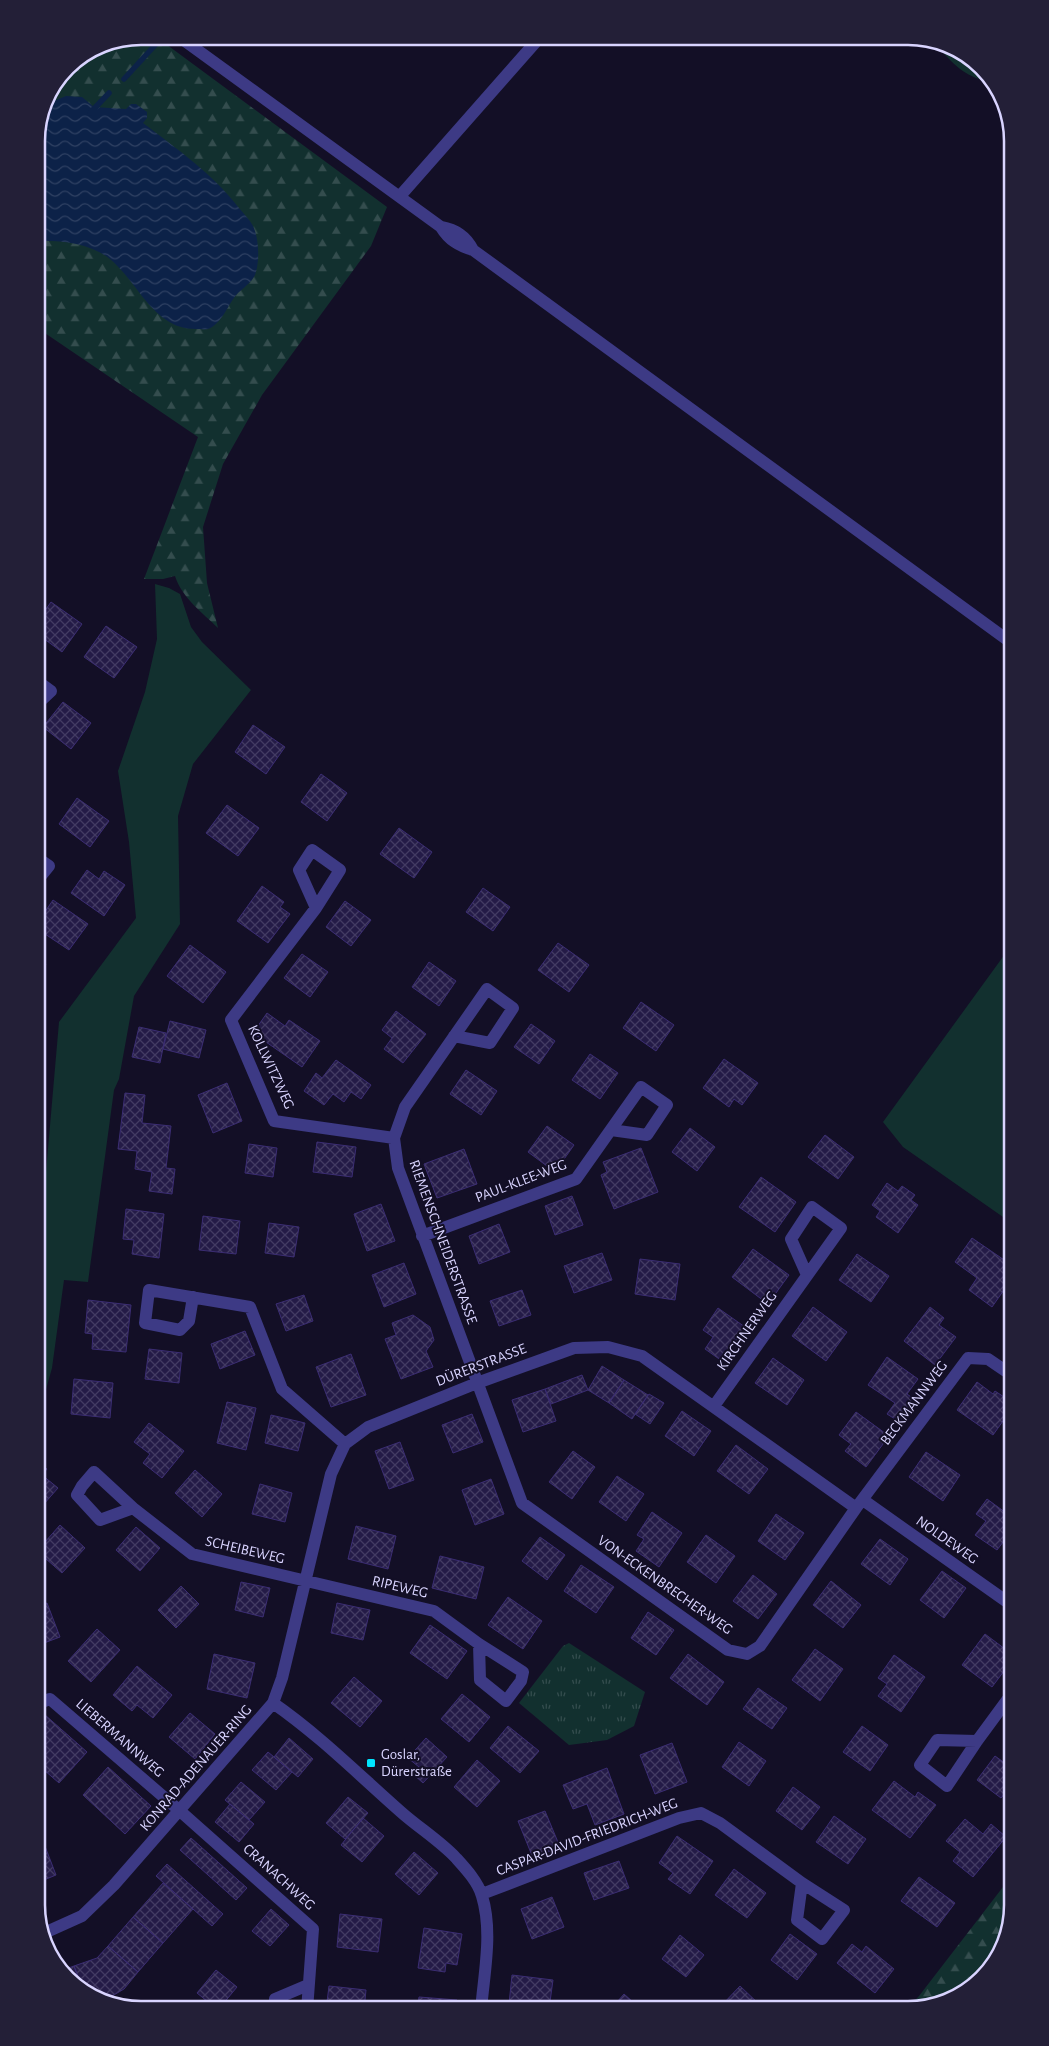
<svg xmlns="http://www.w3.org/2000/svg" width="1049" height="2046" viewBox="0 0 1049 2046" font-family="'Alegreya Sans',sans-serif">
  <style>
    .grass { fill: #12302f }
    .forest { fill: url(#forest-firs) }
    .park { fill: url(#park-tufts) }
    .water { fill: url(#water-waves) }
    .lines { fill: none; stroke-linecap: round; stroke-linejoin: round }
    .stream { stroke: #0c2248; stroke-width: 5.5 }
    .building { fill: url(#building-cross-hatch); stroke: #3b2d73 }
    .minor { stroke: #3d3a85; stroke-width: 12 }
    .poi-dot { fill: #00e5ff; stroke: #130f26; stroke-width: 2 }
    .labels { text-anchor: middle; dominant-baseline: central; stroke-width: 4; stroke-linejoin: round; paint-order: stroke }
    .street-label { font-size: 15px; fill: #d9d4ff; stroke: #130f26 }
    .poi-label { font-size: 15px; fill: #d9d4ff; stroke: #130f26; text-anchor: start }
    .rim { fill: none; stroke: #d9d4ff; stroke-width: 2.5 }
  </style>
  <defs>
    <pattern id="forest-firs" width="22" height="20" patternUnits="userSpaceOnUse" patternTransform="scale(1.25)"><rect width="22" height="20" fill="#12302f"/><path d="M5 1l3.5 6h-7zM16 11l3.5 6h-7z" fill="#344d4e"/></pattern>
    <pattern id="park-tufts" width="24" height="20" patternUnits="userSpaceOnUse" patternTransform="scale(1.25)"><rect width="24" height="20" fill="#12302f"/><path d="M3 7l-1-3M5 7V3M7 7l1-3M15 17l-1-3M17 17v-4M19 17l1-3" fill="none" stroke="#344d4e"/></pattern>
    <pattern id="water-waves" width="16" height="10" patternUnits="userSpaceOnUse" patternTransform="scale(1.25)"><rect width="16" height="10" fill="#0c2248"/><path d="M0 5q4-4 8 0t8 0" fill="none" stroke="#2f4163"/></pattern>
    <pattern id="building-cross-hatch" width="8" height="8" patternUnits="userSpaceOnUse" patternTransform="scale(1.25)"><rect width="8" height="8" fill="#241b47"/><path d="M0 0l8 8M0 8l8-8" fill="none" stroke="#433b63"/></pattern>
  </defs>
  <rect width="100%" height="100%" fill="#130f26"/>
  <path class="grass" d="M935,44l37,14 18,24c-28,-6 -36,-18 -55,-38z
    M155,584l14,4 11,6 11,33 11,15 49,48 -58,74 -15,52 2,108 -46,72 -15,83 -5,11 -26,192 -24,-2 -12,88 -16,57v-188l5,-8 18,-207 77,-104 -7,-76 -11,-71 27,-79 12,-53z
    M1013,943v281l-110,-77 -20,-25z"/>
  <path class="forest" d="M141,36h14l232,171 -16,39 -109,149 -39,69 -20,63 4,56 11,45c-15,-15 -36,-30 -43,-52l-12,3h-19l54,-142 -162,-110v-193l11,-39 20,-28 34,-23z
    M1013,1874v31l-18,58 -47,39 -42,8 13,-14z"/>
  <path class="park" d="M569,1643l76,49 -11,34 -27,14 -38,5 -50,-42 44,-57z"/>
  <path class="water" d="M66,96l16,1 12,10 32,2 5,-5h5l11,8v6l-4,5c34,26 70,51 96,85 5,6 11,12 14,18 6,12 7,36 2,49 -3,7 -13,14 -18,19 -9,10 -15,30 -29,35 -3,1 -8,0 -11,0 -45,1 -59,-50 -91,-73 -20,-13 -47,-16 -70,-15v-107l8,-29z"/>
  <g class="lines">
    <path class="stream" d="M124,79l34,-37
      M90,113l19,-20"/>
  </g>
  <path class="building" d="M51,602l31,22 -20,28 -26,-19v-10z
    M106,626l31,21 -23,31 -30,-21z
    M63,702l28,21 -20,26 -28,-22z
    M253,725l32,22 -19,27 -31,-22z
    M321,774l26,19 -20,28 -26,-19z
    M77,798l32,23 -19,26 -31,-23z
    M227,805l32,23 -21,28 -32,-23z
    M399,828l33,24 -18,26 -34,-24z
    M87,870l12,9 5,-8 21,14 -21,31 -33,-23z
    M262,886l22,16 -4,5 10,7 -22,29 -31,-22z
    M483,888l27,19 -17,24 -27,-19z
    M53,900l35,24 -19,26 -33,-22v-3z
    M345,901l26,19 -20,26 -25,-19z
    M558,943l31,22 -20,27 -31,-22z
    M190,945l36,27 -23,31 -36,-27z
    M302,954l26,18 -18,25 -26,-19z
    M36,957l10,7 -10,14z
    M429,962l27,19 -17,25 -27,-19z
    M641,1002l33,23 -18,26 -33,-23z
    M396,1011l30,23 -23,29 -19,-14 8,-11 -10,-8z
    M267,1013l18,13 4,-6 31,21 -18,26 -49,-34z
    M170,1021l36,9 -7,28 -36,-9z
    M531,1024l24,17 -16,23 -25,-17z
    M139,1027l27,6 -6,30 -28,-6z
    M590,1054l28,19 -18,26 -28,-19z
    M724,1059l34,24 -16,22 -8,-6 -5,8 -26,-19z
    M336,1060l35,25 -10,14 -10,-7 -7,10 -11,-8 -9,11 -20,-14 12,-18 6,5z
    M466,1070l31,21 -16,24 -31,-21z
    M227,1083l15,38 -29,12 -15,-38z
    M125,1093l20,2 -3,28 29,3 -5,42 9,1 -3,25 -23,-3 3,-19 -17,-3 2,-18 -19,-2z
    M547,1126l27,19 -19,27 -27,-20z
    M690,1128l25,19 -18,24 -25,-19z
    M825,1135l29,22 -16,22 -30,-22z
    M317,1142l39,5 -4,30 -39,-5z
    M249,1144l28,4 -4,29 -28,-4z
    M641,1148l17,44 -44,17 -13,-34 6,-3 -4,-10z
    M464,1149l13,35 -40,14 -13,-34z
    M761,1177l35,25 -21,30 -36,-25z
    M887,1183l11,8 4,-5 13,9 -4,5 7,5 -20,28 -22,-16 4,-6 -8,-6z
    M572,1196l11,29 -28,10 -10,-29z
    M381,1204l14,37 -28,10 -13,-37z
    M126,1209l38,5 -5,44 -27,-4 2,-14 -11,-1z
    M203,1216l37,5 -4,33 -37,-4z
    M269,1223l30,4 -5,30 -29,-4z
    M499,1224l11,28 -31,12 -10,-28z
    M972,1238l41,28v11l-21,30 -23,-17 8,-12 -22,-16z
    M753,1249l36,26 -21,29 -36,-27z
    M602,1253l10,27 -38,13 -10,-27z
    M857,1254l32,22 -18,26 -32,-22z
    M640,1259l40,5 -5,36 -40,-6z
    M404,1263l12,31 -32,13 -12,-32z
    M522,1290l9,25 -32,11 -9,-25z
    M304,1295l9,26 -27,10 -10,-27z
    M88,1300l43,5 -5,47 -34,-3 1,-15 -8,-1z
    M813,1307l34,25 -21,29 -34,-25z
    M930,1307l14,11 -5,7 17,12 -21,28 -31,-24z
    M718,1308l27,19 -23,34 -17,-12 8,-12 -10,-7z
    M413,1315l17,12 4,13 -8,11 7,16 -32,12 -16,-40 11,-4 -4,-12z
    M245,1331l10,24 -35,14 -9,-25z
    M149,1349l33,4 -3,30 -34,-4z
    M351,1354l15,41 -35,12 -15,-40z
    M887,1357l31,22 -11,15 11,8 -15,22 -16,-10 8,-11 -27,-18z
    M773,1358l31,22 -17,25 -32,-22z
    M602,1366l22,14 -15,23 -21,-13z
    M582,1375l6,15 -37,14 -6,-15z
    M74,1379l39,4 -3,35 -39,-4z
    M624,1380l24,15 -16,24 -23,-16z
    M977,1382l16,12 2,-3 18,12v4l-20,28 -36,-25z
    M545,1389l11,32 -33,11 -11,-32z
    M649,1394l15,9 -14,21 -15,-10z
    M227,1402l29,6 -10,42 -29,-7z
    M682,1411l29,20 -17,25 -29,-20z
    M856,1412l33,24 -23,31 -21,-16 6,-7 -12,-9z
    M472,1414l11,28 -30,11 -11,-28z
    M271,1415l34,8 -7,28 -33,-8z
    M149,1423l35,28 -22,27 -19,-15 7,-9 -16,-12z
    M400,1442l14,38 -25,9 -14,-38z
    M736,1445l32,24 -19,25 -32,-23z
    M573,1451l22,16 -23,32 -23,-17z
    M926,1452l34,23 -17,26 -34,-24z
    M36,1460l11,9 -5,6 16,13 -22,25z
    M195,1470l27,24 -20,23 -27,-24z
    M617,1476l27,18 -18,27 -27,-19z
    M491,1479l13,35 -29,11 -13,-35z
    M260,1484l32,9 -7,29 -33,-8z
    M987,1499l26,19v11l-16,21 -22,-15 11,-14 -10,-7z
    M652,1512l30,21 -23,34 -23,-16 8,-12 -7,-4z
    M776,1514l28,19 -19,27 -27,-19z
    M60,1525l25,23 -23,25 -25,-22z
    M356,1526l40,10 -8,33 -40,-10z
    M136,1527l24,21 -20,23 -24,-21z
    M706,1535l29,21 -19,27 -29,-21z
    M540,1537l25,18 -18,25 -25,-19z
    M880,1539l28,20 -18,26 -29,-21z
    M440,1556l44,11 -8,32 -44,-11z
    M581,1565l33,22 -18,26 -32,-22z
    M942,1571l24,17 -22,30 -24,-18z
    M753,1575l24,19 -19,25 -25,-18z
    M831,1581l30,24 -18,23 -30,-23z
    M241,1582l29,6 -7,29 -28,-7z
    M181,1586l18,18 -23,24 -18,-18z
    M508,1597l34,24 -19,28 -35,-24z
    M47,1603l13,34 -24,9v-39z
    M337,1603l33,7 -7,30 -32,-7z
    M648,1612l26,18 -18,25 -25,-17z
    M430,1625l37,26 -20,28 -37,-26z
    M97,1629l23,21 -29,32 -23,-21z
    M985,1634l28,21v4l-21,28 -30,-22z
    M815,1649l28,20 -23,32 -28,-21z
    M214,1654l41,9 -8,35 -40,-9z
    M688,1654l36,28 -17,23 -37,-27z
    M894,1655l31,22 -24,35 -23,-16 9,-12 -9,-6z
    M137,1666l35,29 -19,23 -16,-13 -5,6 -19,-16z
    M354,1677l28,24 -22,26 -29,-24z
    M758,1688l29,20 -15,21 -29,-20z
    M462,1694l28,23 -21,25 -28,-23z
    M190,1713l25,21 -20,25 -26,-22z
    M44,1714l43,38 -28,31 -23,-20v-40z
    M508,1726l31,25 -19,22 -30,-25z
    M862,1726l26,19 -18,26 -27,-19z
    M289,1738l24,21 -15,18 -24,-20z
    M426,1738l21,19 -24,26 -10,-9 6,-7 -11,-9z
    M739,1742l27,19 -17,25 -27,-19z
    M672,1743l15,39 -32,12 -15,-39z
    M268,1752l24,20 -16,18 -24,-20z
    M995,1756l18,13v14l-12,15 -24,-18z
    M477,1760l23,21 -23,26 -23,-20z
    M108,1767l43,39 -26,28 -42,-39z
    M607,1768l17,46 -29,11 -8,-21 -14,5 -10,-24z
    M894,1781l21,16 3,-5 18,13 -26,33 -38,-28z
    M241,1782l24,20 -16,18 -24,-20z
    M793,1787l27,20 -18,23 -26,-19z
    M348,1797l20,16 -23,26 -19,-16z
    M230,1804l24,20 -15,18 -24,-20z
    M545,1811l15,36 -27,11 -15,-37z
    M834,1816l32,23 -18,25 -32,-22z
    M363,1818l21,18 -22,26 -21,-17z
    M965,1819l18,15 8,-10 15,13 -33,40 -20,-16 7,-9 -14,-11z
    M677,1836l36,25 -23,33 -22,-15 5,-6 -14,-10z
    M191,1838l56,50 -11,12 -56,-50z
    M43,1841l13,34 -17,7 -3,-7v-32z
    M414,1852l24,21 -19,22 -24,-21z
    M619,1861l10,27 -35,12 -10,-27z
    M167,1864l56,50 -11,12 -56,-50z
    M734,1869l32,24 -19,25 -32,-23z
    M919,1877l36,26 -18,24 -36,-26z
    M163,1883l30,26 -30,34 -30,-26z
    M552,1897l12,30 -32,12 -11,-30z
    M271,1909l18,16 -19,21 -18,-15z
    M340,1914l42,5 -4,33 -41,-5z
    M133,1917l30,26 -25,29 -30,-26z
    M424,1928l38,6 -5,31 -11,-2 -1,9 -27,-4z
    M790,1934l27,20 -20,26 -26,-20z
    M680,1935l24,20 -18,22 -24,-18z
    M852,1944l10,8 4,-6 28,23 -19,24 -38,-30z
    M108,1946l30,26 -14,17 -17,10 -24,-9 -9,-24 23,-8z
    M74,1966l9,24 -6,-2 -14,-18z
    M216,1970l21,17 -19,23 -21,-17z
    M512,1975l41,5 -4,29 -40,-5z
    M329,1986l37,4 -2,20h-38z
    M740,1986l21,20 -4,4h-33l-3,-4z
    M624,1994l18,16h-32z
    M419,1997l38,3 -1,10h-39z"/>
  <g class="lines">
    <path class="minor" d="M178,36l263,191c8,13 18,19 32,23l540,394
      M400,196l141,-160
      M441,227c15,3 25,9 32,23
      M36,705l15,-14 -15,-11
      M36,882l13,-16 -13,-9
      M316,908l-17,-38 13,-20 28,20 -24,38 -85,112 43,101 120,17
      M454,1036l36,7 23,-35 -26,-19 -82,118 -11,31 4,30 124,335 206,147 19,4 13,-8 96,-138 112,-150 20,1 25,17
      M422,1236l154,-57 65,-92 26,18 -20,30 -36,-5
      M193,1297l-4,24 -9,9 -35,-7 4,-33 101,17 32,82 63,55
      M714,1406l127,-178 -29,-21 -21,32 16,36
      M863,1500l150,106
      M133,1508l-33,12 -23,-25 5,-9 12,-14 39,36 59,46 242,57 45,33 44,28 -2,9 -15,20 -26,-21 -1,-36
      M273,1703l9,-25 49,-204 14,-30 23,-17 109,-44 97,-35 34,-1 34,9 214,152
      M36,1704l14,-5 130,112 133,118 -6,81
      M977,1741l-40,-1 -17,25 27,21 30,-45 36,-49
      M482,1894l197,-76 22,-5 19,10 82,60 42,27 -22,29 -25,-19 5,-37
      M42,1934l40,-18 32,-31 159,-182c46,32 86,72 128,109 18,16 39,29 55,46 10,11 22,24 26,38 11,36 2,77 -1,114
      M274,2010l1,-11 33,-14"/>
  </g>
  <rect class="poi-dot" x="366" y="1758" width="10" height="10" rx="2.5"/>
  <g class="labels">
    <g class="street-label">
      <text transform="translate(271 1067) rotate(65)">KOLLWITZWEG</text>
      <text transform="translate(521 1181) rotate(-21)">PAUL-KLEE-WEG</text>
      <text transform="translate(443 1242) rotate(70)">RIEMENSCHNEIDERSTRASSE</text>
      <text transform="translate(747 1331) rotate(-55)">KIRCHNERWEG</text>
      <text transform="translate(481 1365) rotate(-21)">DÜRERSTRASSE</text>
      <text transform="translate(914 1403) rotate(-53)">BECKMANNWEG</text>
      <text transform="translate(947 1540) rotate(35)">NOLDEWEG</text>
      <text transform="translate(245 1550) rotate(13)">SCHEIBEWEG</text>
      <text transform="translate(665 1585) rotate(35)">VON-ECKENBRECHER-WEG</text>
      <text transform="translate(400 1587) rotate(13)">RIPEWEG</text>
      <text transform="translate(120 1738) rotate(41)">LIEBERMANNWEG</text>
      <text transform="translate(196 1768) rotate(-49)">KONRAD-ADENAUER-RING</text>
      <text transform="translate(587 1837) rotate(-21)">CASPAR-DAVID-FRIEDRICH-WEG</text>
      <text transform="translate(279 1877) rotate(42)">CRANACHWEG</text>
    </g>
    <g class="poi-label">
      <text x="381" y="1754">Goslar,<tspan x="381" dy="17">Dürerstraße</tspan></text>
    </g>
  </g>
  <path d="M0 0H1049V2046H0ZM141 45H908A96 96 0 0 1 1004 141V1905A96 96 0 0 1 908 2001H141A96 96 0 0 1 45 1905V141A96 96 0 0 1 141 45Z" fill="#231f37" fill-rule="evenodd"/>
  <path class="rim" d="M141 45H908A96 96 0 0 1 1004 141V1905A96 96 0 0 1 908 2001H141A96 96 0 0 1 45 1905V141A96 96 0 0 1 141 45Z"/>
</svg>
